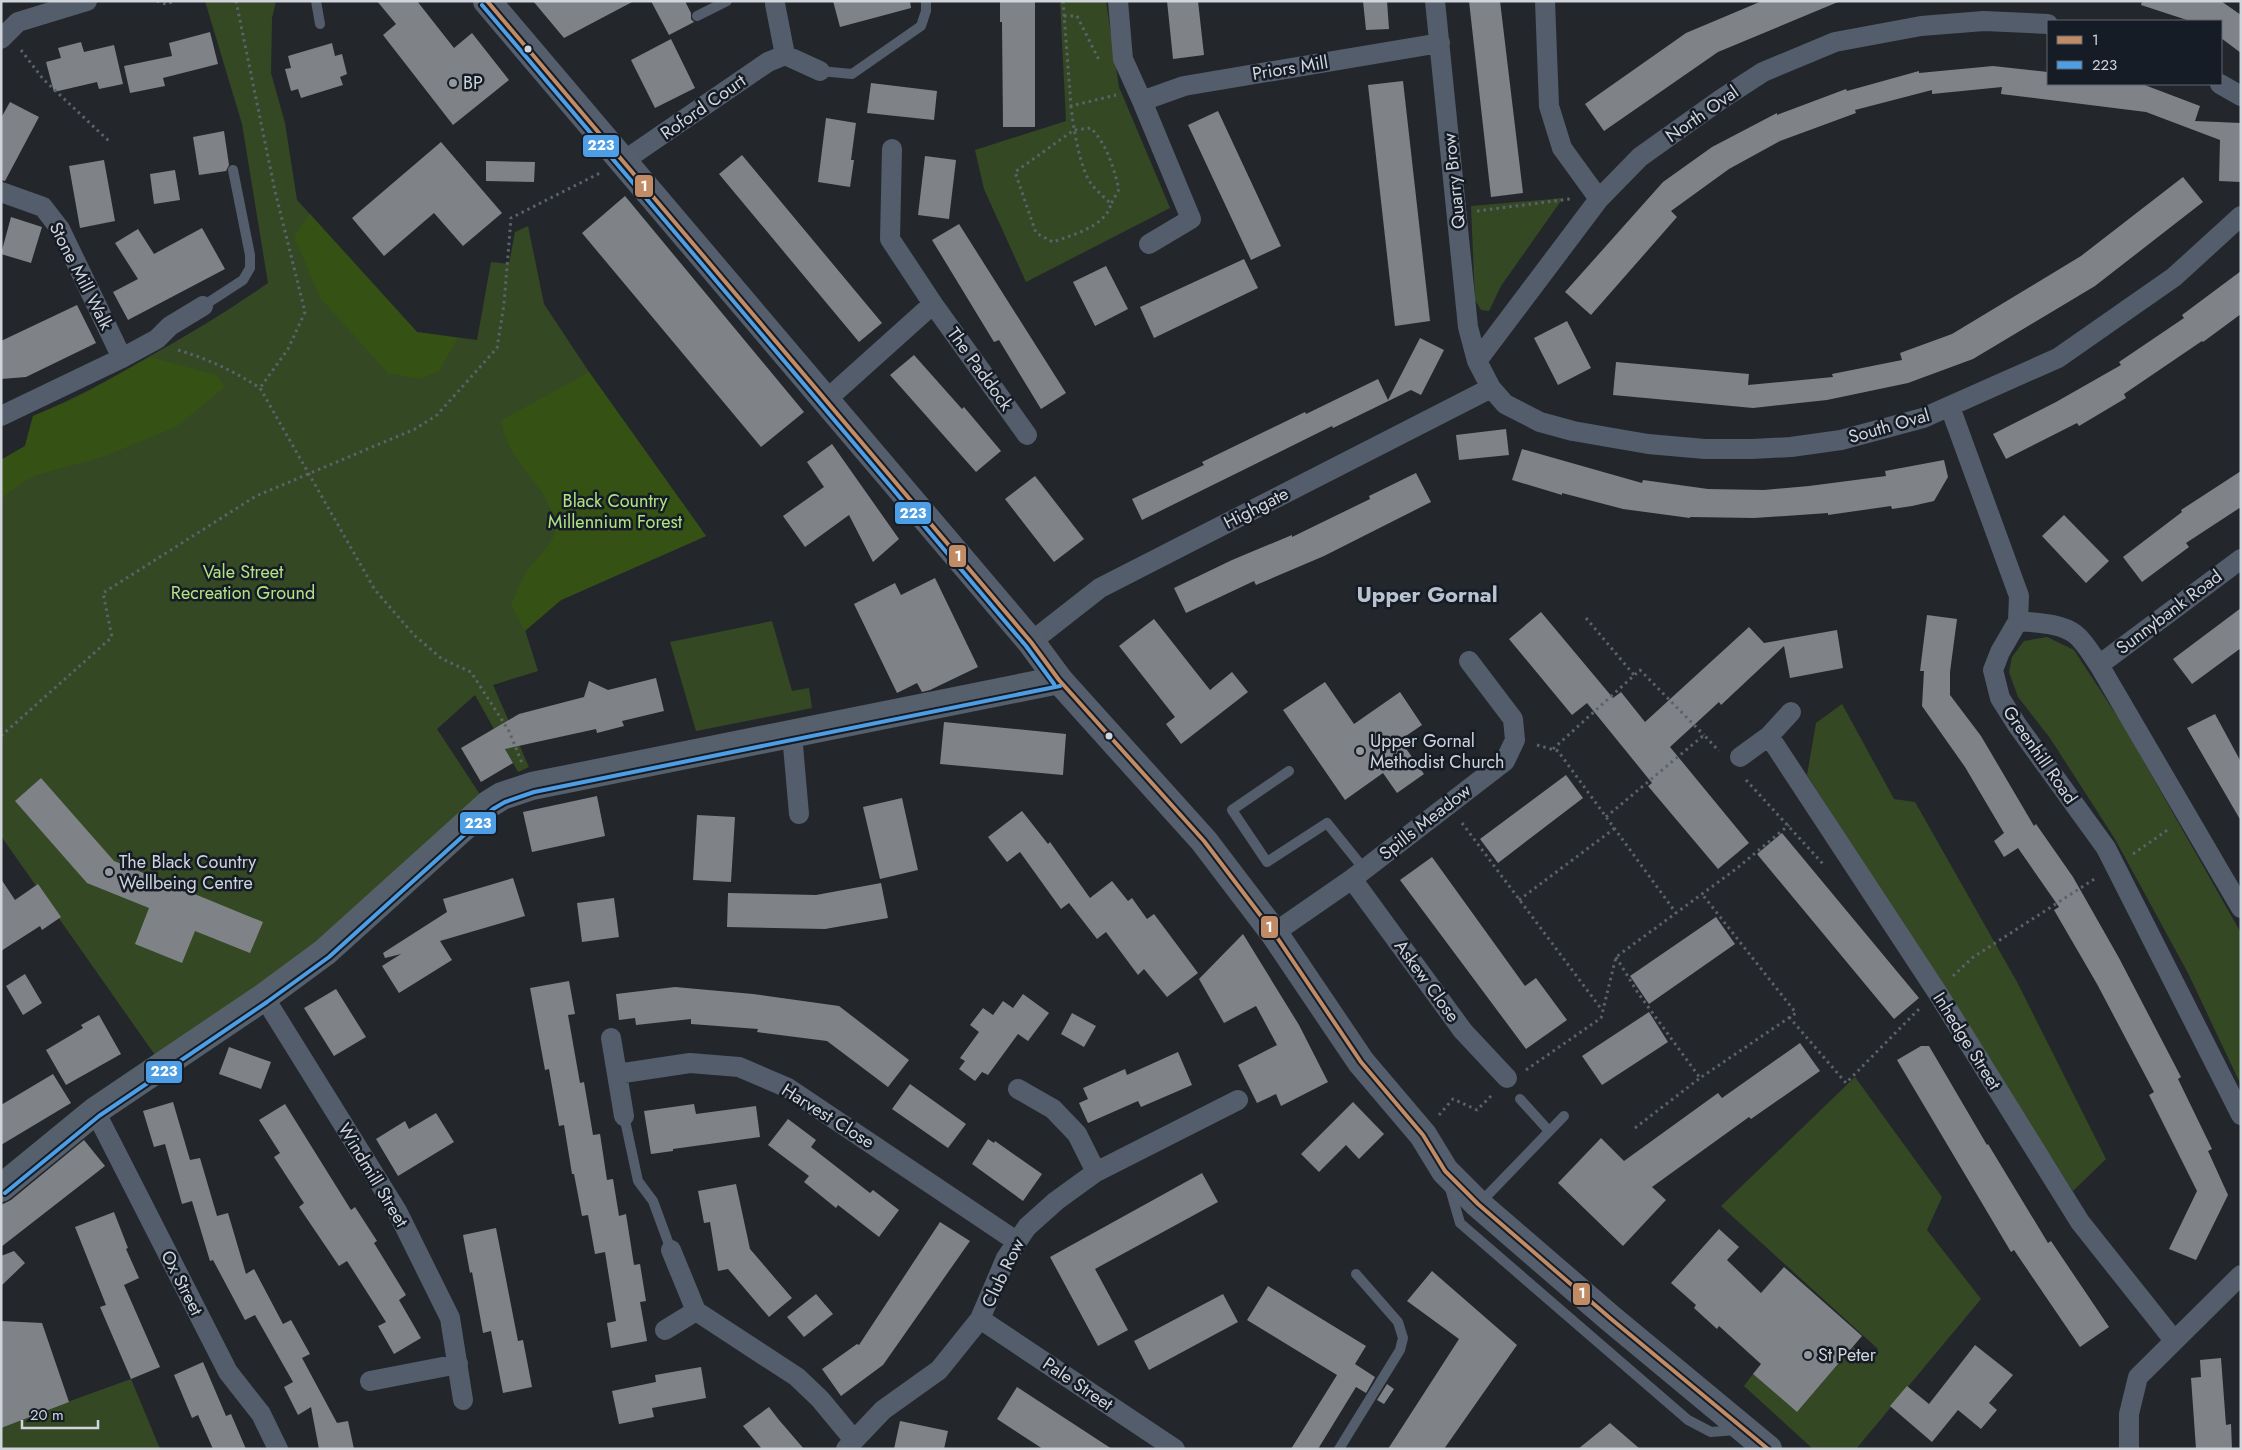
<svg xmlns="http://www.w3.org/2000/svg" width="2242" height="1450" viewBox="0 0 2242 1450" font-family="Jost,sans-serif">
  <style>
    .green { fill: #354824 }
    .forest { fill: #355114 }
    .building { fill: #7f8388 }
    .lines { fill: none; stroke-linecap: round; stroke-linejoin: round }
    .path { stroke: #5c626c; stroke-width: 3; stroke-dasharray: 2.5 4; stroke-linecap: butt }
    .lane { stroke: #545d6b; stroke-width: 10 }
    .street { stroke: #545d6b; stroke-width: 20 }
    .secondary { stroke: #56606d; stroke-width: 28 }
    .primary { stroke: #545e6d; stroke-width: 28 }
    .bus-1-casing { stroke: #161c26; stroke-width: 8 }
    .bus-2-casing { stroke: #161c26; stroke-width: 8 }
    .bus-1 { stroke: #c18c65; stroke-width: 4 }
    .bus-2 { stroke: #4d9ee5; stroke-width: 4 }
    .bus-dot { fill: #d0d5dc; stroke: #161c26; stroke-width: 2 }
    .poi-dot { fill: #93989e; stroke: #161c26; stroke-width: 2 }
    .labels { text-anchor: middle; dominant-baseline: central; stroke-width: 5; stroke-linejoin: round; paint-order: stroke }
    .street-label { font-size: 18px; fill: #d0d5dc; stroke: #161c26 }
    .poi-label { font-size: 18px; fill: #d0d5dc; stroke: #161c26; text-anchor: start }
    .park-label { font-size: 18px; fill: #b2e383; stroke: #161c26 }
    .district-label { font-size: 22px; font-weight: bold; fill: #b9c2cf; stroke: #161c26 }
    .line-badge { stroke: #161c26; stroke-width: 2 }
    .badge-label { font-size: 14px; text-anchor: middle; font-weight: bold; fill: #fff }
  </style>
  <rect width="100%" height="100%" fill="#23272c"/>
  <path class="green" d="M205,1h71l-4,17 -1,55 14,50 12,77 120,132 60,8 14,-78 18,2 6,-32 13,-6 16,78 45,68 117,164 -145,64 -36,30 13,41 -45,14 36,82 -11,5 -43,-77 -38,34 44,67 -198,179 -128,80 -154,-219v-376l24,-14 8,-30c41,-17 74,-35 112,-57 43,-24 83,-48 123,-76l-26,-159z
    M1060,1h46l13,86 51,121 -144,74 -42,-93 -9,-39 91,-29z
    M1563,198l-62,88 -12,25 -8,-1 -6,-10 -4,-94z
    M772,621l20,70 17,-3 3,20 -116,23 -26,-89z
    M2047,637l27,13 49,75 118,208v152l-53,-112 -73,-134 -65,-101 -32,-41 -9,-25 3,-15 12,-16z
    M1842,704l52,95 21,3 102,180 89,177 -33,32 -266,-416 9,-52z
    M1855,1077l87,120 -15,33 54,69 -125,150h-43l-69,-63 9,-12 44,38 56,-65 16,13 9,-11 -157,-143z
    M131,1379l29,70h-159v-23z"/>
  <path class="forest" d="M310,214l107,118 41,6 -19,33 -19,8 -32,-6 -67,-74 -27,-62z
    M150,357l66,18 9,12 -49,40 -71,29 -72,20 -32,22v-38l24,-14 8,-30 41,-17z
    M589,372l117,164 -145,64 -36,31 -14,-27c5,-9 8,-19 13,-28 9,-16 33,-32 32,-52 0,-3 -3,-8 -4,-11 -12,-35 -48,-55 -50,-93z"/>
  <path class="building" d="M377,1h40l37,47 18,-15 37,47 -56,45 -70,-90 13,-11z
    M533,1h101l-70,37z
    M651,1h34l6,12v6l3,3 -25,13z
    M833,1h77l1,7 -71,19z
    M1000,1h35v126h-32l-1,-105h-2z
    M1167,1h31l6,54 -31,4z
    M1363,1h24l2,28 -23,1z
    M1469,1h31l23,192 -32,4z
    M1762,1l76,1 -120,50 -114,79 -19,-27 101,-71z
    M2142,1h79l20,14v38l-20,-15v-17h-31l-49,-16z
    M210,32l8,32 -55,14 2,8 -35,7 -6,-27 48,-10 -3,-13z
    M671,39l24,49 -40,20 -24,-48z
    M81,42l3,10 30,-7 9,39 -24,5 -2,-7 -43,10 -8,-30 15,-4 -3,-10z
    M332,43l3,13 7,-2 5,20 -7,3 3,8 -42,13 -3,-9 -7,2 -6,-22 6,-1 -3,-12z
    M1993,66l55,6v12h94l58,22 -5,15 46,2v59l-22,-1 1,-41 -74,-28 -145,-18 1,-7 -70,7v-4l-77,20 1,3 -76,28 -51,28 -58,42 6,6 -86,98 -26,-23 98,-110 49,-35 65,-34v2l69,-26 1,2 72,-20v2z
    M1403,81l27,240 -35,5 -27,-241z
    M871,83l66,8 -3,29 -67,-7z
    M10,102l29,15 -34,64 -4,-1v-62z
    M1218,111l63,135 -30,14 -63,-135z
    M826,118l30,5 -5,37h3l-4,27 -32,-5z
    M224,131l5,34 -3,6 -27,4 -6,-38z
    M441,142l61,71 -39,33 -29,-33 -50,43 -32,-38z
    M742,155l140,168 -23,19 -140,-168z
    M925,156l31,4 -7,59 -31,-4z
    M104,160l11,61 -35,7 -11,-62z
    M486,161l49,1 -1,20 -48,-1z
    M175,170l5,30 -26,4 -4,-30z
    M2183,177l20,25 -108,84 -122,73 -65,24 -81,17 -74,8 -140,-13 3,-33 133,12 -1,11 85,-8 -1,-3 70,-14 -2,-7 52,-19 129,-78z
    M625,196l179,216 -43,35 -179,-214z
    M11,217l31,10 -11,36 -30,-9z
    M959,224l107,169 -25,16 -42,-69 -5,2 -62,-102z
    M202,228l23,41 -97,51 -15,-28 25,-13 -23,-36 23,-14 16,25z
    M1244,259l14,29 -104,50 -14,-31z
    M1106,266l22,43 -33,17 -22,-44z
    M2241,271v43l-38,28 -1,-1 -78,53 2,4 -47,28 -2,-3 -71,36 -13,-25 63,-32 65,-37 -2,-3 65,-44 -2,-3z
    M77,305l19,38 -70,34 -25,2v-38z
    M1567,321l24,47 -33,17 -24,-47z
    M1420,338l24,12 -23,45 -10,-5 -78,38 -1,-2 -190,94 -10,-21 72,-34 -2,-3 103,-50 1,2 72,-35 10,21z
    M914,355l48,54 2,-2 37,44 -25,21 -86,-97z
    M1506,429l3,26 -50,5 -3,-25z
    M832,444l67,95 -26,23 -24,-47 -44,32 -22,-31 41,-29 -17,-25z
    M1522,449l120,34 1,-3 65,9 56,1 45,-4 77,-10 -1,-5 59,-11 4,17 -14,24 -22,5 -20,3 -1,-3 -63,9v-2l-74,5 -64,-1v1l-67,-9 -61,-16v2l-50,-15z
    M2241,471v36l-55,36 3,4 -47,35 -19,-25 59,-45 -1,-2z
    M1416,473l15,29 -107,54 -68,29 -2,-4 -68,32 -12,-25 58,-28 60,-25v2l78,-38 -1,-3z
    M1035,476l49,63 -30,23 -49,-63z
    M2064,515l45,46 -23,22 -44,-47z
    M935,578l43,89 -48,23 -8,2 -5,-9 -20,10 -43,-89 41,-21 6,12z
    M2241,608v40l-49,36 -19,-25z
    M1541,612l72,86 8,-6 24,30 104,-95 15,16 73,-13 6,38 -53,10 -6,-32 -63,59 -2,-3 -49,45 79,96 -31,26 -70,-83 4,-3 -65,-80 -15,12 -63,-76z
    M1927,615l30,4 -7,53v23l31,41 53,90 2,-2 37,53 46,81 62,119 -3,2 34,70 -4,2 20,44 -32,65 -27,-11 28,-58 -48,-96 5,-3 -57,-108 -43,-74 5,-3 -41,-59 -14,9 -10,-16 10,-8 -39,-66 -43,-61 2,-35h-4z
    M1154,619l56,71 22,-18 16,20 -67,52 -15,-20 9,-7 -56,-71z
    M656,678l8,33 -42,10 2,5 -27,7 -1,-4 -91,20 8,14 -32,19 -20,-34 58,-34 65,-17 5,-16 19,9z
    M1325,682l29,42 46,-32 22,33 -22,15 24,34 -27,19 -14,-20 -38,27 -62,-90z
    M2215,714l26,48v59l-54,-93z
    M944,722l122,12 -3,41 -123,-11z
    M1566,775l17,23 -85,65 -18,-24z
    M41,778l73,83 149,61 -13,31 -55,-22 -13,32 -47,-19 14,-36 -62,-25 -72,-82z
    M597,796l8,40 -73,16 -9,-40z
    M902,798l16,72 -38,9 -17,-72z
    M1022,811l26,33 2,-2 40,56 22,-17 16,20 4,-3 15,21 7,-5 44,59 -31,24 -23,-28 -6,6 -32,-43 -9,7 -28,-36 -8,6 -41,-57 -13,10 -19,-25z
    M697,815l38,2 -4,65 -38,-2z
    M1782,833l137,165 -25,21 -137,-165z
    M1432,857l93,129 11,-8 31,42 -41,29 -126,-169z
    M513,878l12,38 -85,25 12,19 -53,33 -17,-27 19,-12 -16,4 -2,-5 64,-41 -4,-13z
    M1,879l14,21 23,-16 23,33 -19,13 -2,-4 -39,25z
    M881,883l7,35 -63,11 -98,-2 1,-34 88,2z
    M614,898l5,39 -37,5 -5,-39z
    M1716,917l19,27 -86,60 -19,-28z
    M1243,934l56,91 29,57 -47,24 -5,-12 -19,9 -19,-38 39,-20 -21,-39 -32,17 -25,-44z
    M25,974l17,29 -19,12 -17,-29z
    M569,981l6,33 -7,1 12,68 4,-1 9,53 7,-1 7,46 6,-1 6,37 7,-2 8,51 6,-1 6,37 -6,1 7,39 -36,7 -4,-25 9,-2 -11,-69 -10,2 -7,-39 -6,1 -8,-42h-2l-8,-49 -5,1 -10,-57 -4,1 -15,-82z
    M675,987l78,7 86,12 70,54 -21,27 -61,-46 -70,-9 1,-3 -67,-5v-5l-55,6 -1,-7 -16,2 -3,-26z
    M336,989l30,48 -32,19 -30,-48z
    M1023,994l26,19 -21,28 -10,-7 -30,41 -6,-3 -7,9 -16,-12 6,-8 -5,-3 19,-26 -9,-7 13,-17 10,7 10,-14 10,7z
    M1649,1012l19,30 -66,43 -20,-29z
    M1072,1013l24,13 -12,21 -23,-13z
    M99,1015l22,39 -55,31 -20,-35 37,-22 -2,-3z
    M1800,1043l20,28 -69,48 -2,-2 -97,70 14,13 -43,46 -65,-63 43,-45 23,23 94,-68 4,5z
    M1921,1046h8l58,99 1,-1 60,99 3,-2 58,86 -29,20 -66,-97 -3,2 -114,-192z
    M229,1047l42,15 -10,27 -42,-15z
    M1178,1052l14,33 -51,22 -3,-6 -50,22 -9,-20 9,-4 -5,-11 42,-19 2,6z
    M53,1074l18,29 -70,42v-40z
    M910,1084l56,40 -18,24 -56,-39z
    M173,1102l17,58 10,-2 17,58 11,-3 18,61 8,-5 29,55 8,-4 19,34 -8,4 35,65 11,-2 6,28h-35l-8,-42 -13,8 -14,-28 9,-5 -38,-67 -10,5 -32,-60 -3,1 -18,-60 -10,3 -17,-60 -11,3 -11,-36z
    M1353,1102l31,32 -25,25 -13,-14 -27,27 -18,-18z
    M285,1104l66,106 4,-3 22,34 -3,2 32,52 -7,5 22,38 -27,16 -16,-28 8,-4 -39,-61 -8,5 -40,-59 5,-4 -30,-46 6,-4 -21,-33z
    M694,1104l2,10 60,-8 4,31 -87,12v2l-22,3 -7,-43z
    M436,1113l18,29 -56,34 -22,-37 29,-18 4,8z
    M788,1119l28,21 -5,7 59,46 3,-3 26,20 -20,27 -41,-32 -2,3 -32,-26 5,-6 -41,-31z
    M988,1139l6,4 1,-2 47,33 -19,27 -51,-37z
    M84,1140l21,26 -104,81v-42l10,-5z
    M1202,1173l16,29 -123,67 33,61 -30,16 -48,-89z
    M736,1184l14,65 42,49 -23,19 -41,-48 -10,2 -8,-49 -6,1 -6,-32z
    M114,1212l14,36 -2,1 13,29 -15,7 36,82 -29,12 -31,-72 6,-2 -31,-78z
    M940,1222l30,19 -87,124 -42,31 -19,-27 35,-25 2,1z
    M496,1228l22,113 5,-1 9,47 -29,6 -12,-62 -8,2 -11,-61 -2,1 -7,-38z
    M1719,1229l20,18 -12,13 34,33 23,-26 78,69 -65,76 -44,-38 8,-10 -42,-38 -2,3 -23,-21 2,-3 -25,-22z
    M14,1251l11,12 -24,23v-30z
    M1432,1271l85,74 -73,104h-56l71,-110 -52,-38z
    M1268,1286l98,60 -11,18 20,13 -9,16 -10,-6 -38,62h-27l46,-74 -90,-55z
    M816,1294l17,20 -29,23 -17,-20z
    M1223,1294l15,28 -89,48 -15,-29z
    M1,1321l41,2 27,79 -68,26z
    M1975,1345l38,30 -24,28 8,7 -16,19 -23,-19 -26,32 -42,-36 17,-20 22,18z
    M2221,1358l5,67 5,-1 1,25h-36l-5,-71 10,-1 -1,-17z
    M203,1362l23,54 5,-2 15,35h-33l-15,-34 -6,3 -18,-43z
    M701,1367l5,31 -54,10 2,9 -35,7 -7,-33 44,-9 -1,-7z
    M1387,1384l7,5 -10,15 -7,-4z
    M1017,1387l95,62h-69l-46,-30z
    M769,1407l10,13 25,29h-42l-19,-23z
    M900,1421l48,10 -4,18h-50z
    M1610,1423l30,26h-62z"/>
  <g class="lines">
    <path class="path" d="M157,1l9,3 9,-3
      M236,1l39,190 30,121 -17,37 -28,39
      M1063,1l8,105 45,-11
      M1064,16h13l22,44
      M21,50l22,29 68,64
      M1071,106c2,20 9,64 21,79 6,7 13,13 19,19l8,-15c-6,-23 -12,-44 -28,-61l-17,2 -59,42 21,61 17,9c19,-7 52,-15 58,-38
      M1477,211l93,-12
      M178,350c30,9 56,21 82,38l115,202 39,45 28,24 29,13 38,59 13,32
      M1586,618l48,57
      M1,736l111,-99 -9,-44 153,-97 159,-67 22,-14 60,-67 7,-44 7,-86 89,-45
      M1537,745l21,6 118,162
      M1553,749l87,-79 64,65
      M1746,780l78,85
      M1606,817l98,-82 15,16
      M1462,823l140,187
      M2133,854l36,-25
      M1519,900l96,-72
      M1616,957l22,36 62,85 96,-65 -94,-119
      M1953,976l19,-18 124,-80
      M1789,1017l57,66 74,-75
      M1526,1070l75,-52 15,-61 120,-88 53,-44
      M1439,1115l14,-16 24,11 16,-16
      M1635,1128l65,-50"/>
    <path class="lane" d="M316,1l4,23
      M697,16l30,-15
      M820,71l32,3 69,-48 5,-15v-10
      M203,306l40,-26 7,-12v-13l-17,-85
      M1289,771l-57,39 35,52 60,-39 37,46
      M1520,1099l29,32
      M624,1116l14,65 15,20 18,49
      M1449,1185l11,38 228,197 23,12 26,-2
      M1479,1204l85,-88
      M1339,1449l61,-99 3,-12 -5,-16 -42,-48"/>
    <path class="street" d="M1118,1l5,58 19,42 42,-15 256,-43
      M1435,1l33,326 9,34 14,27 14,16 35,18 33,9 75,13 57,5h47l39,-2 50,-7 82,-22 135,-60 116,-81 67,-61
      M1545,1l4,105 13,42 37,51
      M1,39l17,-17 69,-21
      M785,55l35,16
      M2220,84l21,12
      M1142,101l49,118 -42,25
      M892,149l-2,90 43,65 94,131
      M622,162l146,-100 17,-7 -10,-51
      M1,192l42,15 17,22 62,129
      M1477,361l122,-162 41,-42 80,-57 43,-28 72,-30 86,-16 63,-5 64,3
      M825,401l108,-97
      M1950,407l69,189 -1,25
      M1,416l121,-58 35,-19 13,-13 33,-20
      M1031,642l69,-54 391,-200
      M2099,665l142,-106
      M792,734l7,80
      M1769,736l168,256 143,230 93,117
      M1740,757l29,-21 22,-24
      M1352,879l111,152 44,47
      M2241,908l-142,-243c-7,-10 -14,-23 -24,-31 -15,-11 -38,-11 -57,-13l-18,31 -7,18 7,28 17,27 89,123 135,267
      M1274,933l78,-54 153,-118 10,-21 -2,-21 -44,-58
      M264,997l133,214 53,107 13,82
      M611,1038l13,78
      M617,1074l73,-11 49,4 49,21 228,153
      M1018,1089l35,20 24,25 19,38
      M95,1111l133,261 33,42 17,35
      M671,1250l25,61 101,66 23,22 34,41
      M980,1319l195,130
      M665,1330l31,-19
      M370,1381l88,-17
      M846,1449l37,-39 56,-40 41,-51 26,-61 21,-31 29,-26 40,-29 142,-72
      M2129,1449v-35l9,-37 103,-102"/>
    <path class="secondary" d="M1,1188l94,-77 169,-114 61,-45 164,-148 13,-8 30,-10 527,-106"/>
    <path class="primary" d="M487,1l544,641 28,38 145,161 70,92 87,129 62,73 22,36 33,33 132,114 158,131"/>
    <g class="bus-1-casing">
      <path id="bus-1" d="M487,1l544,641 28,38 145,161 70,92 87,129 62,73 22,36 33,33 132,114 158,131"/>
    </g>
    <g class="bus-2-casing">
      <path id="bus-2" d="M482,5l544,641 28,38
        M5,1193l94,-77 168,-114 62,-45 164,-148 12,-7 29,-10 526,-106"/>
    </g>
    <use href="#bus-1" class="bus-1"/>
    <use href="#bus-2" class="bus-2"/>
  </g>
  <g class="bus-dot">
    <circle cx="528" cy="49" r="4.5"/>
    <circle cx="1109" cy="736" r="4.5"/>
  </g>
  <g class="poi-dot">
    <circle cx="453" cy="83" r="5"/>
    <circle cx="1360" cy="751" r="5"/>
    <circle cx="109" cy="872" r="5"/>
    <circle cx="1808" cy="1355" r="5"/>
  </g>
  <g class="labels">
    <g class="street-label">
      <text transform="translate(1290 68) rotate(-9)">Priors Mill</text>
      <text transform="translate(703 107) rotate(-35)">Roford Court</text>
      <text transform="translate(1702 114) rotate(-35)">North Oval</text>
      <text transform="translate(1454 181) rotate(-96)">Quarry Brow</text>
      <text transform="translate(81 276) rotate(63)">Stone Mill Walk</text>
      <text transform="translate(980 369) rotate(54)">The Paddock</text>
      <text transform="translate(1889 426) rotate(-16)">South Oval</text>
      <text transform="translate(1256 508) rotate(-27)">Highgate</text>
      <text transform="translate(2169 612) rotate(-37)">Sunnybank Road</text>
      <text transform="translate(2040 755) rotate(55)">Greenhill Road</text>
      <text transform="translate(1425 822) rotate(-38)">Spills Meadow</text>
      <text transform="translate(1427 981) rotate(54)">Askew Close</text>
      <text transform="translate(1967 1041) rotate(58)">Inhedge Street</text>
      <text transform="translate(828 1116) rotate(32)">Harvest Close</text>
      <text transform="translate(373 1175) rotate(59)">Windmill Street</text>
      <text transform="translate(1003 1273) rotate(-64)">Club Row</text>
      <text transform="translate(182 1283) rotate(63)">Ox Street</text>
      <text transform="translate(1078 1384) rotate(34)">Pale Street</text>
    </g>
    <g class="poi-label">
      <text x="463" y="83">BP</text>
      <text x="1370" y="741">Upper Gornal<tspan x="1370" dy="21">Methodist Church</tspan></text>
      <text x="119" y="862">The Black Country<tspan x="119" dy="21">Wellbeing Centre</tspan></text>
      <text x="1818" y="1355">St Peter</text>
    </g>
    <g class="park-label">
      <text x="615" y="501">Black Country<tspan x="615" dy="21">Millennium Forest</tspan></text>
      <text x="243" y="572">Vale Street<tspan x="243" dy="21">Recreation Ground</tspan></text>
    </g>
    <g class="district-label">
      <text x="1427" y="594">Upper Gornal</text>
    </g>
  </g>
  <g class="line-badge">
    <rect x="582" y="134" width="38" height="24" rx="5" fill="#4d9ee5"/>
    <rect x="634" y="174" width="20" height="24" rx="5" fill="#c18c65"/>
    <rect x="894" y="501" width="38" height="24" rx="5" fill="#4d9ee5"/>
    <rect x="948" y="544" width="19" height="24" rx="5" fill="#c18c65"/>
    <rect x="459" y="811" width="38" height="24" rx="5" fill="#4d9ee5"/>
    <rect x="1260" y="915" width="19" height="24" rx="5" fill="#c18c65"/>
    <rect x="145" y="1060" width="38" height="24" rx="5" fill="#4d9ee5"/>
    <rect x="1572" y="1282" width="19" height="24" rx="5" fill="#c18c65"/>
  </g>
  <g class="badge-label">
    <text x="601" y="150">223</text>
    <text x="644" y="191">1</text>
    <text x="913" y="518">223</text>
    <text x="958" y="561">1</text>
    <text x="478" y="828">223</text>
    <text x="1269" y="932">1</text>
    <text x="164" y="1076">223</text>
    <text x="1582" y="1298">1</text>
  </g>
  <rect width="2242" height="1450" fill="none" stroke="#d0d5dc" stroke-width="5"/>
  <rect x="2047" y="20" width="175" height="65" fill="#161c26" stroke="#60666f"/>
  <rect x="2057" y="36" width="25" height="8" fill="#c18c65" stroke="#60666f"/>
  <text x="2092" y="45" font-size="15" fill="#d0d5dc">1</text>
  <rect x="2057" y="61" width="25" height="8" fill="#4d9ee5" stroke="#60666f"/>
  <text x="2092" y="70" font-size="15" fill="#d0d5dc">223</text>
  <path d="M22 1420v8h76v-8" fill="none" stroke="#d0d5dc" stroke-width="2.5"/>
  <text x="30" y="1420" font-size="15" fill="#d0d5dc" stroke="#161c26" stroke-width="4" paint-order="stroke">20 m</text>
</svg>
